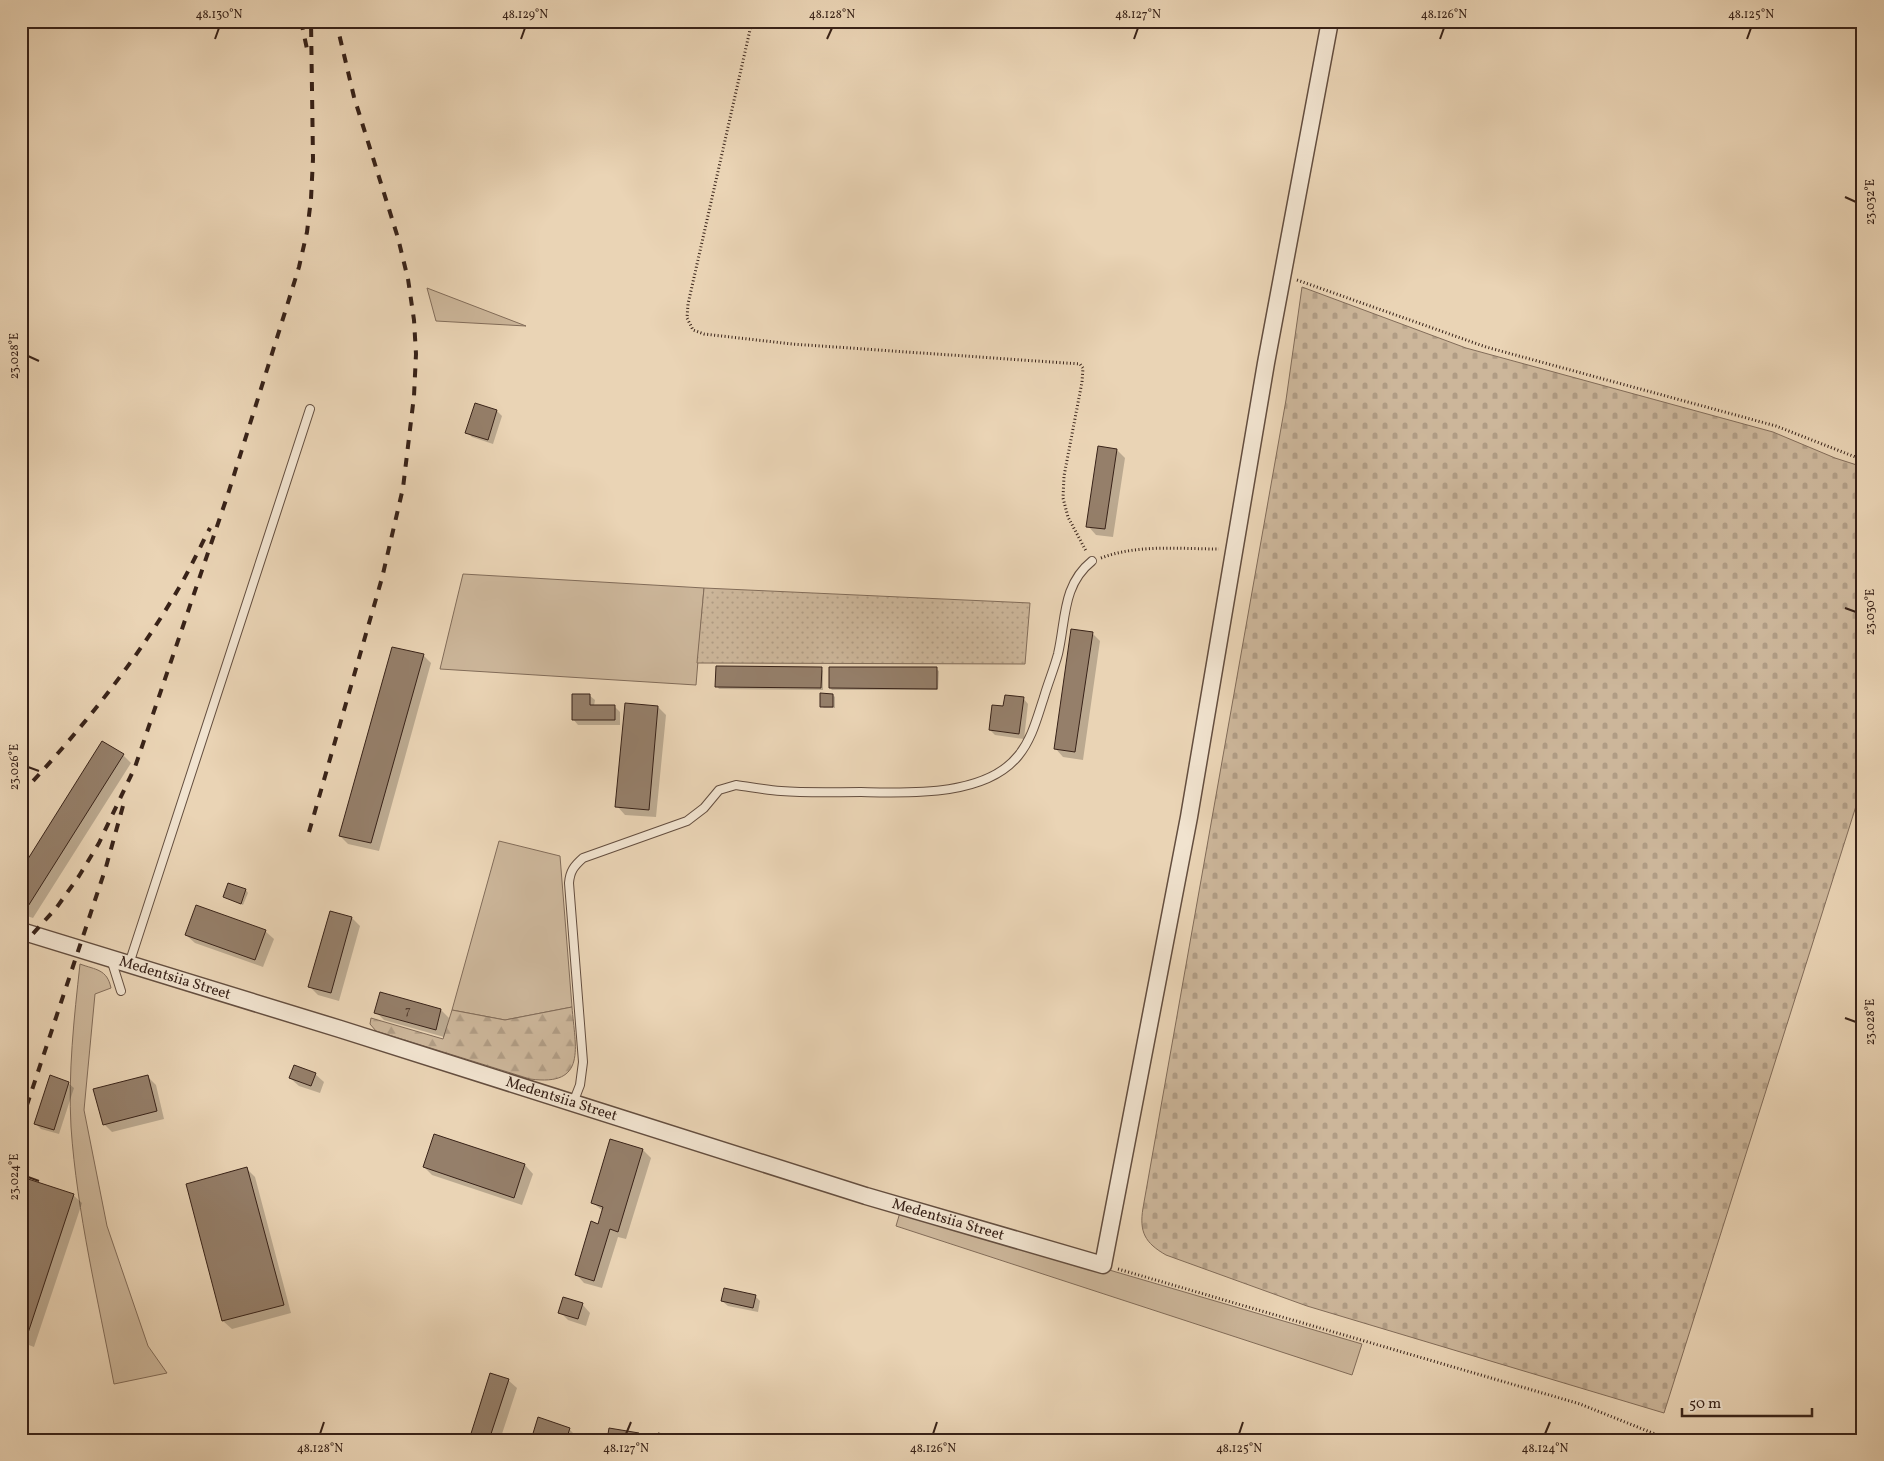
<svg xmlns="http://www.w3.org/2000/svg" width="1884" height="1461" viewBox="0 0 1884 1461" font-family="Vollkorn,serif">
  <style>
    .grass { fill: #ccb69a; stroke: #826c59 }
    .forest { fill: url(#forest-firs); stroke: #826c59 }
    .cemetery { fill: url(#cemetery-stones); stroke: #826c59 }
    .garden { fill: url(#garden-dots); stroke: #826c59 }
    .shadow { fill: #0003 }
    .building { fill: #957f6a; stroke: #382218 }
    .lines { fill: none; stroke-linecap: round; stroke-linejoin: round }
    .lane-casing { stroke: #644e3f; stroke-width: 10 }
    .street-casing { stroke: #644e3f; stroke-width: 19 }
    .path { stroke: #382218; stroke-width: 3; stroke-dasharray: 1 2.5; stroke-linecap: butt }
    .lane { stroke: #f1e3cf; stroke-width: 8 }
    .street { stroke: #f1e3cf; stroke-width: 16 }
    .rail { stroke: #382218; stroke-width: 4; stroke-dasharray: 9 9; stroke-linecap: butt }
    .ticks { fill: none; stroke: #382218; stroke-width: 2 }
    .labels { text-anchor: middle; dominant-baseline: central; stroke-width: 4; stroke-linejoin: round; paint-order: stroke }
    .number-label { font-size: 12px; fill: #4f392c }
    .street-label { font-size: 15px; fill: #382218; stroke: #f1e3cf }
    .neatline { fill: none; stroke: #382218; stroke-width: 2 }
    .ticks-label { font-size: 12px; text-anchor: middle; fill: #382218 }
  </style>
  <defs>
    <pattern id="forest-firs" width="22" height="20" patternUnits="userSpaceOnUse" patternTransform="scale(1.25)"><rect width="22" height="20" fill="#ccb69a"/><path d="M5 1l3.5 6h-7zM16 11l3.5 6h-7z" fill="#b09c84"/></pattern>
    <pattern id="cemetery-stones" width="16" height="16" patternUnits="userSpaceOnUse" patternTransform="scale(1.25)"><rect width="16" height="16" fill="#ccb69a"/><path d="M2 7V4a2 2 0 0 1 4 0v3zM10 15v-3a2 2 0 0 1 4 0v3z" fill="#b09c84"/></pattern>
    <pattern id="garden-dots" width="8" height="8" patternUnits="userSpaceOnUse" patternTransform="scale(1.25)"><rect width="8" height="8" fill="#ccb69a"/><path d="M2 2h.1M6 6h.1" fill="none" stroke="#b09c84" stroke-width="1.8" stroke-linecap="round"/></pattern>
  </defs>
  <rect width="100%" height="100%" fill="#ead4b5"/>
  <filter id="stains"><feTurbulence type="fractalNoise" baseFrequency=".004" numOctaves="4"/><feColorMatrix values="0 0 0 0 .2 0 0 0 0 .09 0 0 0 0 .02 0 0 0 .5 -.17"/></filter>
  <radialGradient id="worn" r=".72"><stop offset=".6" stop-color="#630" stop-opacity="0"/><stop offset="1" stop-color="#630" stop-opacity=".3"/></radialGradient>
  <path class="grass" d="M427,288l99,38 -90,-5z
    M463,574l241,14 -8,97 -256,-16z
    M499,841l61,15 12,151 -67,13 -53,-10z
    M80,964c16,6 27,5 31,24l-16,6 -11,116 23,116 41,120 19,27 -53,11c-16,-85 -37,-171 -43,-257 -3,-54 3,-109 9,-163z
    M901,1209l461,135 -10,31 -456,-149z"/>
  <path class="forest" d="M572,1007c3,40 16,80 -42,72l-154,-48 -6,-7 1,-6 72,21 9,-29 53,10z"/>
  <path class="cemetery" d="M1302,287l164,61 307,84 62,26 28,9v317l-199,629 -357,-107 -141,-51c-21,-12 -27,-23 -23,-47l143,-808z"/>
  <path class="garden" d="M704,588l326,15 -5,61 -328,-1z"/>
  <path class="shadow" d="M497,411l5,5 -9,28 -21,-7 -5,-5z
    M1117,450l8,8 -12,79 -17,-2 -8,-9z
    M1092,633l8,8 -17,119 -20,-3 -8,-9z
    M423,655l8,8 -52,188 -31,-7 -8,-8z
    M821,668l2,3v19l-104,-1 -2,-3z
    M936,669l3,2 -1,19h-106l-2,-2z
    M589,695l6,5 -1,6h20l6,6v13h-42l-5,-6z
    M833,695l2,2v11h-11l-3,-2z
    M1023,698l5,6 -4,35 -29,-4 -5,-5 14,-23z
    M658,707l8,8 -10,102 -31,-2 -8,-9z
    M123,755l8,8 -98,155 -12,-4v-42z
    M246,890l2,3 -5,12 -19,-8z
    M352,918l8,8 -21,75 -21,-6 -8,-8z
    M265,931l9,8 -11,28 -68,-24 -9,-8z
    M441,1010l8,8 -5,19 -60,-17 -8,-8z
    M315,1074l9,8 -4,11 -21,-7 -9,-8z
    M147,1076l9,9 8,34 -52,13 -8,-8z
    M68,1083l6,5 -15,46 -18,-5 -5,-5z
    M435,1135l90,30 8,9 -11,31 -90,-30 -8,-8z
    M611,1140l32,10 8,8 -25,81 -8,-2 -16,51 -18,-5 -8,-9 23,-49 4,-14 -11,-9z
    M247,1169l8,8 36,136 -59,16 -9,-8z
    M23,1178l50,17 9,8 -48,144 -13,-5v-160z
    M755,1296l5,5 -2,11 -30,-6 -6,-5z
    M582,1304l8,9 -4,13 -18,-6 -8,-8z
    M508,1380l9,8 -17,52h-30z
    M21,1387l3,4 -3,9z
    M539,1419l31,11 8,8 -1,2h-45z
    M638,1434l6,6h-36z"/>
  <path class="building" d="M475,403l22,7 -9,30 -23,-7z
    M1098,446l19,3 -12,80 -19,-2z
    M1071,629l22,3 -18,120 -21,-3z
    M392,647l32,7 -53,189 -32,-7z
    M716,666l106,1 -1,21 -106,-1z
    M829,667h108v22l-108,-1z
    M820,693l13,1v13h-13z
    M572,694h18v11h25v15h-43z
    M1005,695l19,2 -5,37 -30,-4 3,-25 11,1z
    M625,703l33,3 -9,104 -34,-3z
    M102,741l22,13 -99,157 -4,-1v-40z
    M228,883l18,6 -5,15 -18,-7z
    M196,905l70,25 -11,30 -70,-25z
    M330,911l22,6 -21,76 -23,-6z
    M380,992l61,17 -5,21 -62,-17z
    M294,1065l22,8 -5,13 -22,-8z
    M50,1075l19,7 -15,48 -20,-6z
    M148,1075l9,36 -54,14 -10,-36z
    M434,1134l91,30 -11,34 -91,-31z
    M610,1139l33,10 -25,83 -8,-3 -16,52 -19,-6 16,-54 7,3 5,-17 -12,-4z
    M247,1167l37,138 -62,16 -36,-137z
    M22,1177l52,17 -48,145 -5,-1z
    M724,1288l32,7 -3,13 -32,-7z
    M563,1297l20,6 -5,16 -20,-6z
    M490,1373l19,6 -20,61h-20z
    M538,1417l32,11 -4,12h-35z
    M609,1428l30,5 -1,7h-31z
    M658,1433l36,7h-37z"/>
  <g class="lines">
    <g class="lane-casing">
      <path id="lane" d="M111,959l10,32
        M129,964l181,-555
        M573,1103l7,-18 3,-23 -14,-179c1,-12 5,-17 14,-25l104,-37 17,-13 15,-18 17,-5c15,2 30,5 45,6 26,2 53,1 80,1 47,1 124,5 157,-36 14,-17 19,-38 26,-59 4,-14 10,-28 14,-43 8,-34 4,-69 34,-93"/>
    </g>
    <g class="street-casing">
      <g id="street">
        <path id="s1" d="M21,931l319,98 526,167 237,69 86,-448 77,-454 64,-342"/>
      </g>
    </g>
    <path class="path" d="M752,21l-64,283 -1,14 6,12 11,4 88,10 288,20 3,4 -1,14 -18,94 -1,22 5,19 18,34
      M1297,280l189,67 290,79 87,34
      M1101,558c37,-14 78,-9 118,-9
      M1118,1269l462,135 90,36"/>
    <use href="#lane" class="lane"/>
    <use href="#street" class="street"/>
    <path class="rail" d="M301,21l6,28
      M21,794c59,-63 116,-133 159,-208 11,-19 20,-39 30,-58
      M309,832l73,-254 21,-90 11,-92 2,-42 -2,-34 -6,-41 -10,-41 -44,-141 -18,-76
      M21,947l36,-40 22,-31 20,-33 36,-76 93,-273 58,-185 13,-42 8,-35 4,-33 2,-40 -2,-138
      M21,1123l85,-256 17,-61"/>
  </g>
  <path class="ticks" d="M215,39l4,-11M521,39l4,-11M827,39l5,-11M1134,39l4,-11M1440,39l4,-11M1747,39l4,-11M1845,197l11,5M28,356l11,5M1845,608l11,4M28,767l11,4M1845,1018l11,4M28,1177l11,4M320,1434l4,-12M626,1434l5,-12M933,1434l4,-12M1239,1434l4,-12M1545,1434l5,-12"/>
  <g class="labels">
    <g class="number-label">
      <text x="408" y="1011">7</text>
    </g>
    <g class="street-label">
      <text stroke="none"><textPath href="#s1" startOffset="161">Medentsiia Street</textPath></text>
      <text stroke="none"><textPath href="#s1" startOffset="566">Medentsiia Street</textPath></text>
      <text stroke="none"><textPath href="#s1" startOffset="971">Medentsiia Street</textPath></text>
    </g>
  </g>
  <rect width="1884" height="1461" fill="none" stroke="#ead4b5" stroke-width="55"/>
  <path d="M1682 1408v8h130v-8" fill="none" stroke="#382218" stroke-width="2.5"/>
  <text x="1689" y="1408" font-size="15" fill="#382218" stroke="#f1e3cf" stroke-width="4" paint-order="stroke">50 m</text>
  <rect x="28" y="28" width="1828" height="1406" class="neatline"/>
  <g class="ticks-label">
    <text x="219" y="18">48.130°N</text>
    <text x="525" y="18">48.129°N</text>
    <text x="832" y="18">48.128°N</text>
    <text x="1138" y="18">48.127°N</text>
    <text x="1444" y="18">48.126°N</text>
    <text x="1751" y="18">48.125°N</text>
    <text transform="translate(1870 202) rotate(-90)" y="4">23.032°E</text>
    <text transform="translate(14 356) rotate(-90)" y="4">23.028°E</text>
    <text transform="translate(1870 612) rotate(-90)" y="4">23.030°E</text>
    <text transform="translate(14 767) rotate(-90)" y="4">23.026°E</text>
    <text transform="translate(1870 1022) rotate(-90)" y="4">23.028°E</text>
    <text transform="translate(14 1177) rotate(-90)" y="4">23.024°E</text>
    <text x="320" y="1452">48.128°N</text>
    <text x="626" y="1452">48.127°N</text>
    <text x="933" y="1452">48.126°N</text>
    <text x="1239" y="1452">48.125°N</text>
    <text x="1545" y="1452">48.124°N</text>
  </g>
  <rect width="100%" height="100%" filter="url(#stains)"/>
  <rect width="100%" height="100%" fill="url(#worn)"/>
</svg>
